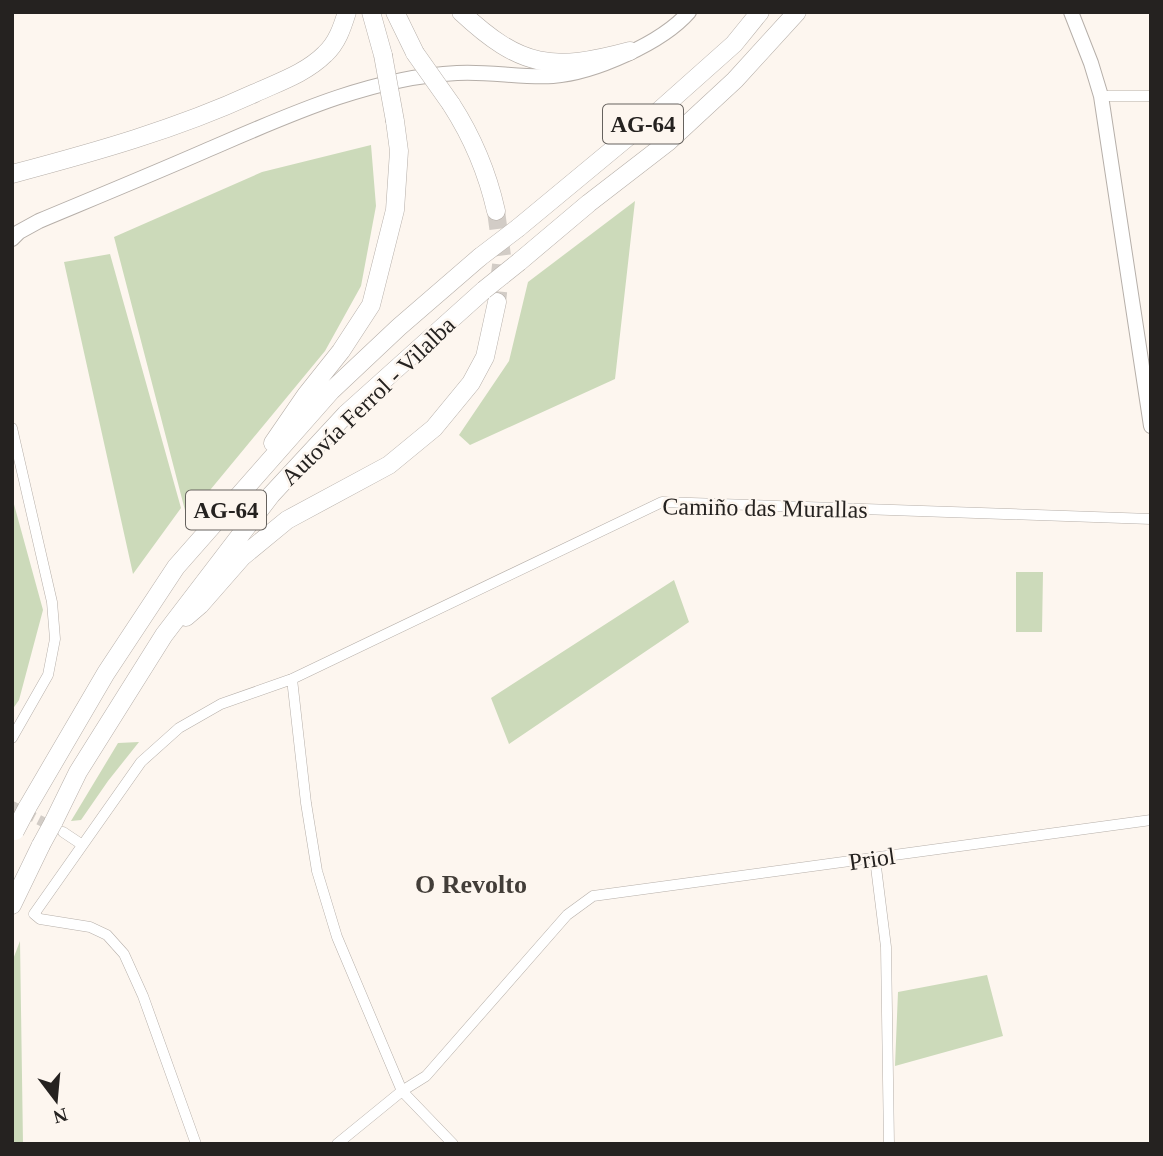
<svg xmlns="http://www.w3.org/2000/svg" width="1163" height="1156" viewBox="0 0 1163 1156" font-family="Georgia,serif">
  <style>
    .green { fill: #ccdaba }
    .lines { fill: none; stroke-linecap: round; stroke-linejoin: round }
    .street-tunnel { stroke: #d2ccc6; stroke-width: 10; stroke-dasharray: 10 5; stroke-linecap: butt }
    .highway-tunnel { stroke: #d2ccc6; stroke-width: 18; stroke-dasharray: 18 9; stroke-linecap: butt }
    .street-casing { stroke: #b6afa9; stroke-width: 11 }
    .secondary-casing { stroke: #b6afa9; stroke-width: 16 }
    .highway-casing { stroke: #b6afa9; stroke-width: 19 }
    .street { stroke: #fff; stroke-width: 10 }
    .secondary { stroke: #fff; stroke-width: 14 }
    .highway { stroke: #fff; stroke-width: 18 }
    .highway-bridge-casing { stroke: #b6afa9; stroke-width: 19; stroke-linecap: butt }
    .highway-bridge { stroke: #fff; stroke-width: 18 }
    .labels { text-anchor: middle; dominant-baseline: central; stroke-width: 5; stroke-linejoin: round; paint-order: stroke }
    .shield { fill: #fdf6ef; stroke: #66625e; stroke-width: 2 }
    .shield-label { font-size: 23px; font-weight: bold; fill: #252220 }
    .street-label { font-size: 24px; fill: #252220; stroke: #fdf6ef }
    .neighbourhood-label { font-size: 26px; font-weight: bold; fill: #423d38; stroke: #fdf6ef }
  </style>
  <rect width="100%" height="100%" fill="#fdf6ef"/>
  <path class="green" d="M371,145l5,61 -15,80 -36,65 -138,167 -73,-281 148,-65z
    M635,201l-20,178 -145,66 -11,-10 50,-74 19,-79z
    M110,254l71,254 -48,66 -69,-312z
    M12,497l31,113 -24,90 -7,10z
    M1016,572h27l-1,60h-26z
    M674,580l15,42 -180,122 -18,-46z
    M139,742l-31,39 -27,39 -10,1 47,-78z
    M20,941l3,203h-11v-182z
    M987,975l16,61 -108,30 3,-74z"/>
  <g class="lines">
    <path class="street-tunnel" d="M12,806l41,21"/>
    <path class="highway-tunnel" d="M496,211l6,45 -5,46"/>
    <g class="street-casing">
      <path id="street" d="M1101,96h50
        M12,428l40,174 3,37 -7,36 -36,63
        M292,679l14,124 11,68 20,66 65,154 51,53
        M63,832l18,12
        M875,859l11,88 3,197
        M196,1144l-53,-148 -19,-42 -17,-19 -17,-8 -50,-8 -6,-5 107,-152 38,-34 42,-24 71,-25 370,-177 489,17
        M337,1144l65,-53 24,-15 141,-161 26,-19 558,-76"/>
    </g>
    <g class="secondary-casing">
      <path id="secondary" d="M1071,12l20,51 10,33 50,330
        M12,239l7,-7 20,-11c55,-23 111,-46 166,-70 79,-34 165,-74 252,-78 32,-2 64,5 96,3 41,-3 109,-33 136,-64"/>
    </g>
    <g class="highway-casing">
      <path id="highway" d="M371,12l12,43
        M395,12l20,41
        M461,12c60,56 91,60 169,39
        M451,104c22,34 36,67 45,107
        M12,174c83,-22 165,-45 243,-81 24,-11 51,-20 70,-39 12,-11 17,-26 22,-42
        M518,228l134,-111 82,-73 26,-32
        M519,262l70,-59 79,-61 67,-62 62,-68
        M273,443l33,-48 35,-44 30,-46 24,-95 4,-59 -4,-30
        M186,617l14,-12 42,-48 45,-37 102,-55 45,-37 37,-45 14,-26 12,-55
        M27,808l79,-135 70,-106 155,-176 68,-64 81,-70
        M53,823l25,-51 86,-137 107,-140 75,-81 138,-124
        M12,905l29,-60"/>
    </g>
    <use href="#street" class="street"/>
    <use href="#secondary" class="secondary"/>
    <use href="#highway" class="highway"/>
    <g class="highway-bridge-casing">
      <path id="highway-bridge" d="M415,53l36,51
        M383,55l12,66
        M480,257l38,-29
        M484,290l35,-28
        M15,831l12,-23
        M41,845l12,-22"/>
    </g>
    <use href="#highway-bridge" class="highway-bridge"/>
  </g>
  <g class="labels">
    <g class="shield">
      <rect x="603" y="104.5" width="80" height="39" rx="5"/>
      <rect x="186" y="490.5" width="80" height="39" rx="5"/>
    </g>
    <g class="shield-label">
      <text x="643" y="124">AG-64</text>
      <text x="226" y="510">AG-64</text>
    </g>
    <g class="street-label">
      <text transform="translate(368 401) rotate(-44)">Autovía Ferrol - Vilalba</text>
      <text transform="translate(765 508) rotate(1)">Camiño das Murallas</text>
      <text transform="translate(872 859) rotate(-8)">Priol</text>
    </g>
    <g class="neighbourhood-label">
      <text x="471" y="884">O Revolto</text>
    </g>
  </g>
  <rect width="1163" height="1156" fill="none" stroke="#252220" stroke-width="28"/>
  <g transform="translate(56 1100) rotate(164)" stroke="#fdf6ef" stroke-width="5" paint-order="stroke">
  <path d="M0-5L12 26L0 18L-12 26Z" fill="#252220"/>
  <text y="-10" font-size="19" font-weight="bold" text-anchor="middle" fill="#252220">N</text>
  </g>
</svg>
